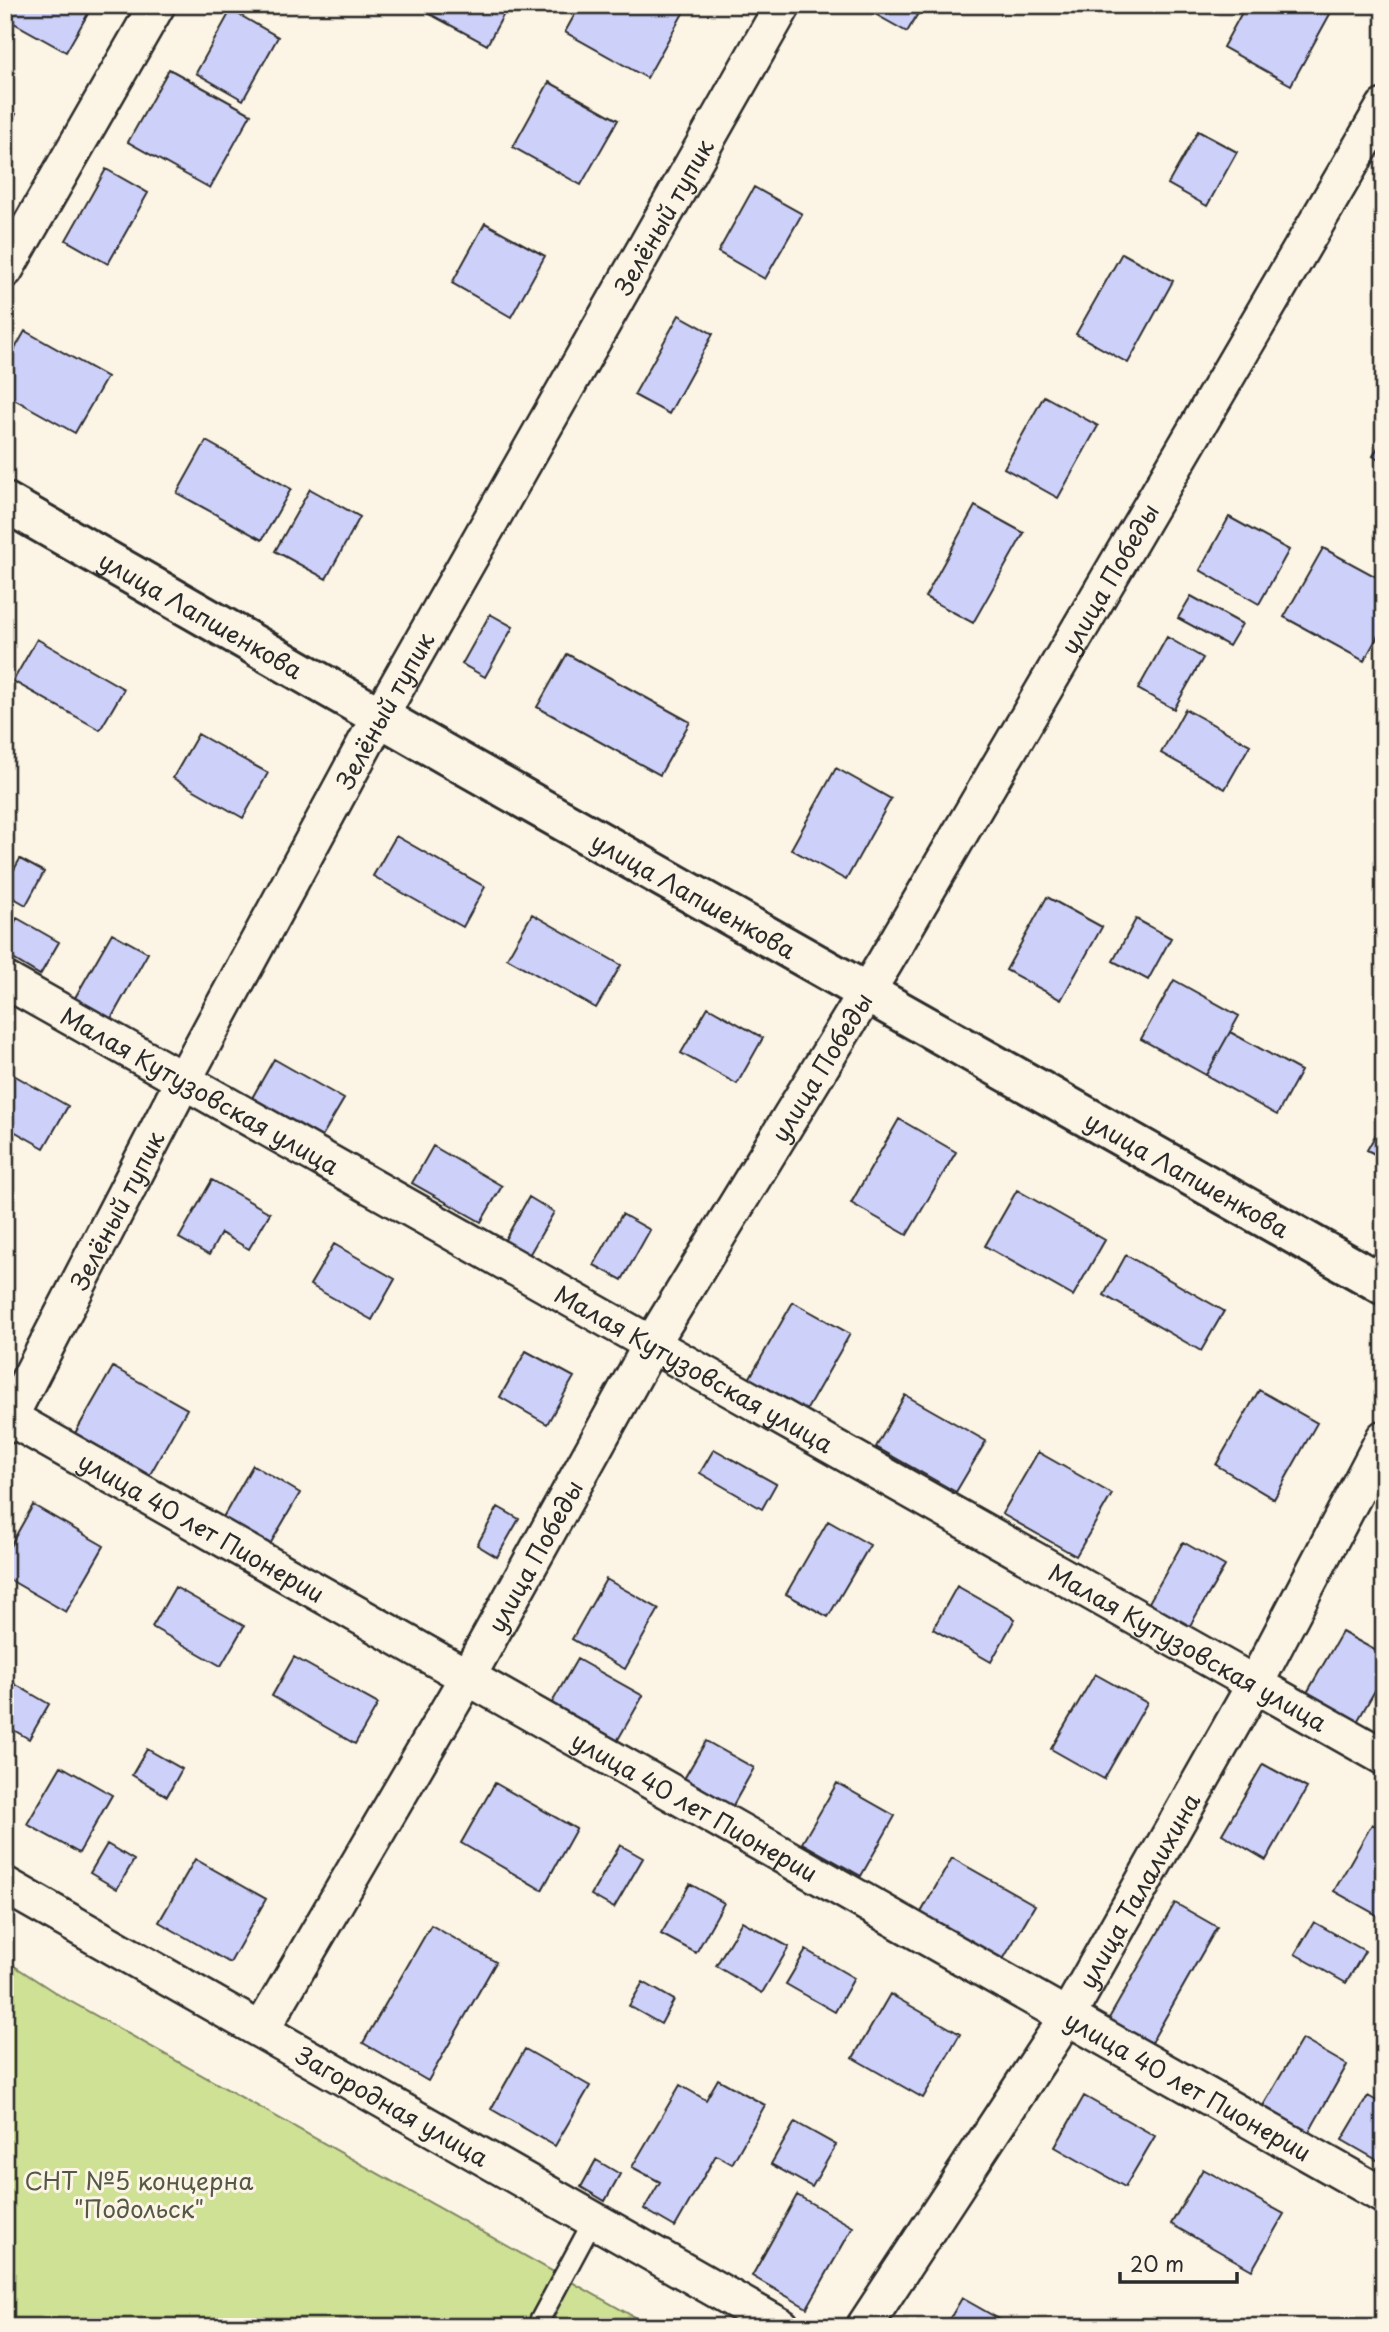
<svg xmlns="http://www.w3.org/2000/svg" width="1389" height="2332" viewBox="0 0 1389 2332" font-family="'Playpen Sans',sans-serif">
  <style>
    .green { fill: #cfe195; stroke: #7d8660; stroke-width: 2 }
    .building { fill: #cdd1fa; stroke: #2b2b2b; stroke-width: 2 }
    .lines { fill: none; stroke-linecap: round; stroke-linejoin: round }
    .lane-casing { stroke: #2b2b2b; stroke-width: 23 }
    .street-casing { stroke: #2b2b2b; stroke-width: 40 }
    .secondary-casing { stroke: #2b2b2b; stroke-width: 44 }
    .lane { stroke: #fcf5e5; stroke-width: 18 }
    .street { stroke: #fcf5e5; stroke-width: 35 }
    .secondary { stroke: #fcf5e5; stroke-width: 38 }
    .labels { text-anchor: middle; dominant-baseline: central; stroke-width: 6; stroke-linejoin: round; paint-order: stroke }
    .street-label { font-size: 24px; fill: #2b2b2b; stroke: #fcf5e5 }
    .park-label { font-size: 24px; fill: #545846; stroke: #fcf5e5 }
  </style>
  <rect width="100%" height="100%" fill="#fcf5e5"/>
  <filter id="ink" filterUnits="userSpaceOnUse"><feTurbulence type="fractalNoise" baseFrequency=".0143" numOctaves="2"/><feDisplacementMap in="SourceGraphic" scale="14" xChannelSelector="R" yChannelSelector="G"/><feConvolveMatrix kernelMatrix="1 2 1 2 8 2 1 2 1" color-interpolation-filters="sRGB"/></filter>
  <g filter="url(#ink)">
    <path class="green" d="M5,1960l54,35 593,332h-647z"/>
    <path class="building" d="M9,5h84l-27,47 -61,-34z
      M432,5h66l8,5 -19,35 -59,-32z
      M580,5h105l2,1 -40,72 -82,-46z
      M859,5h64l-16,27z
      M1246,5h89l-44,80 -68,-38z
      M231,10l47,27 -35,63 -47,-27z
      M169,69l82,45 -41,74 -82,-46z
      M549,82l69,38 -37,65 -68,-38z
      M5,108l11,6 -11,19z
      M1198,131l39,21 -30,54 -39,-22z
      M106,169l42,24 -40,71 -42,-24z
      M754,187l48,27 -37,65 -47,-27z
      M485,223l60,33 -34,61 -59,-34z
      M1122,253l51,28 -45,82 -52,-29z
      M679,315l34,19 -44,80 -35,-19z
      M25,331l82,46 -32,56 -70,-39v-28z
      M1044,396l54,30 -40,72 -54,-30z
      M1384,437v25l-11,-6z
      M206,441l85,48 -29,51 -85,-47z
      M310,489l50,28 -34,62 -51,-28z
      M975,506l49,27 -51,90 -48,-26z
      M1229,517l60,33 -30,54 -59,-34z
      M1323,548l61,33v44l-20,36 -80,-44z
      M1191,596l51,28 -13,22 -51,-28z
      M490,614l23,13 -28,50 -23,-13z
      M1167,637l36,21 -29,51 -36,-20z
      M37,639l87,50 -24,41 -87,-49z
      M567,654l123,68 -30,53 -123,-68z
      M1185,709l65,36 -25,44 -64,-36z
      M198,734l70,39 -25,45 -70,-40z
      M836,768l55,31 -45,81 -55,-31z
      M396,836l89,51 -22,40 -90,-51z
      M20,859l24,13 -18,33 -21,-12v-8z
      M1047,897l55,30 -41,73 -55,-30z
      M532,914l89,51 -25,43 -89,-50z
      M17,918l42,24 -19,33 -35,-21v-14z
      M1136,919l35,19 -23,42 -35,-19z
      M112,933l36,20 -40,71 -36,-21z
      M1174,980l65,36 -33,59 -65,-36z
      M708,1007l55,31 -26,46 -56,-31z
      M1230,1032l71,39 -24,44 -71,-40z
      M274,1059l70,40 -23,39 -69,-40z
      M5,1070l63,36 -24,42 -39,-22z
      M899,1119l57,33 -49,83 -56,-32z
      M1384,1120v39l-17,-9z
      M433,1146l69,40 -21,36 -69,-39z
      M212,1180l58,33 -21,36 -28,-16 -12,22 -30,-17z
      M1017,1190l88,50 -32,56 -88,-50z
      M529,1197l25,15 -26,45 -25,-14z
      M622,1214l28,16 -28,50 -28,-15z
      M334,1244l61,35 -23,41 -62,-35z
      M1126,1255l98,56 -23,40 -97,-56z
      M793,1302l57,32 -44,77 -57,-32z
      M526,1351l48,26 -27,47 -47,-27z
      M113,1367l74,42 -39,69 -74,-43z
      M1259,1390l58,33 -43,76 -58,-34z
      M905,1395l81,46 -30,51 -80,-45z
      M714,1449l62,35 -14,25 -62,-36z
      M1038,1452l74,42 -36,62 -74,-42z
      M253,1465l47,28 -31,53 -47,-27z
      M33,1505l71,41 -38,66 -61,-35v-22z
      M498,1507l21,12 -22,38 -20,-12z
      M828,1521l42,24 -42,72 -42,-23z
      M1183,1542l42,24 -37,63 -41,-23z
      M606,1579l53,30 -34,60 -53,-30z
      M957,1586l58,33 -24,43 -58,-33z
      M175,1587l69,39 -23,40 -69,-39z
      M1342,1632l42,23v20l-30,52 -50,-29z
      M294,1657l84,47 -23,40 -83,-48z
      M577,1659l66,37 -27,47 -66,-37z
      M1095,1674l52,29 -43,76 -53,-30z
      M6,1679l43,25 -20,35 -24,-14z
      M706,1741l48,27 -22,39 -48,-28z
      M147,1749l35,20 -15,27 -35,-21z
      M1263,1764l44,24 -41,72 -44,-26z
      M61,1766l51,29 -33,58 -52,-29z
      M495,1783l81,46 -34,61 -81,-47z
      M837,1783l58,33 -34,60 -59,-33z
      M1372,1824l12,7v88l-50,-28z
      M107,1844l27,16 -17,29 -27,-16z
      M620,1845l23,13 -29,50 -23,-13z
      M952,1858l83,47 -34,58 -82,-47z
      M195,1859l71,40 -36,64 -71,-41z
      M690,1884l34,19 -28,50 -35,-19z
      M1175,1903l42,24 -66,116 -43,-23z
      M742,1921l47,26 -27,46 -46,-27z
      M1314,1922l51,29 -19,32 -51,-29z
      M431,1925l65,37 -68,119 -65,-38z
      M806,1950l48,28 -19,34 -49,-28z
      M643,1982l31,18 -13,24 -32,-18z
      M890,1994l70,40 -37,64 -70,-40z
      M1302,2039l45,26 -38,67 -46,-26z
      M525,2049l65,37 -35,60 -64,-37z
      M718,2079l47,26 -33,59 -16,-9 -41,72 -31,-18 16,-27 -28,-15 48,-82 26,15z
      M1084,2096l71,40 -30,51 -70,-40z
      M1368,2096l16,9v59l-42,-24z
      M795,2122l41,23 -24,42 -41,-23z
      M596,2160l24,14 -15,27 -24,-14z
      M1203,2169l81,45 -32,56 -81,-46z
      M797,2195l56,32 -46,81 -55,-32z
      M962,2298l51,29h-68z"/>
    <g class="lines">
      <g class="lane-casing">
        <path id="lane" d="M536,2327l58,-108"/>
      </g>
      <g class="street-casing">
        <g id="street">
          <path d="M5,270l152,-265"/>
          <path id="s1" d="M5,980l1379,777"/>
          <path id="s2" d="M5,1415l1379,781"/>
          <path id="s3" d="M5,1426l178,-345 197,-365 403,-711"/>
          <path id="s4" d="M5,1885l777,442"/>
          <path id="s5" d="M262,2029l206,-353 183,-331 234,-383 499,-855"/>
          <path id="s6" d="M864,2327l203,-310 188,-333 129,-246"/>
        </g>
      </g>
      <g class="secondary-casing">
        <g id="secondary">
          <path id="s7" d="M5,502l447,256 932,527"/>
        </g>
      </g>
      <use href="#lane" class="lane"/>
      <use href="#street" class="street"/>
      <use href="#secondary" class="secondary"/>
    </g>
  </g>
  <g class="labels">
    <g class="street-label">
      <text stroke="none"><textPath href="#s3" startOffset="1377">Зелёный тупик</textPath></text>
      <text stroke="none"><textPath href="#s5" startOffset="1680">улица Победы</textPath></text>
      <text stroke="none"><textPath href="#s7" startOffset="226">улица Лапшенкова</textPath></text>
      <text stroke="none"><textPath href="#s3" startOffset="810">Зелёный тупик</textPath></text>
      <text stroke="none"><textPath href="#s7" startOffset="793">улица Лапшенкова</textPath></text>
      <text stroke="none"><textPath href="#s5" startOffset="1113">улица Победы</textPath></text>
      <text stroke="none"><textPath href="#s1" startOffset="224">Малая Кутузовская улица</textPath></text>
      <text stroke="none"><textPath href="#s7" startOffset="1360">улица Лапшенкова</textPath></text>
      <text stroke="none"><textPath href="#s3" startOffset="243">Зелёный тупик</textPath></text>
      <text stroke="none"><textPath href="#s1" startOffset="791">Малая Кутузовская улица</textPath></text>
      <text stroke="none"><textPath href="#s2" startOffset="226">улица 40 лет Пионерии</textPath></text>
      <text stroke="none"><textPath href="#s5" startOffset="546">улица Победы</textPath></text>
      <text stroke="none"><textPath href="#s1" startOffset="1358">Малая Кутузовская улица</textPath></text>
      <text stroke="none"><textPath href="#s2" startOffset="793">улица 40 лет Пионерии</textPath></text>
      <text stroke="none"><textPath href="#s6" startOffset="516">улица Талалихина</textPath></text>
      <text stroke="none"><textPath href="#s2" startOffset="1360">улица 40 лет Пионерии</textPath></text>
      <text stroke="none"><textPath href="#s4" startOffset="446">Загородная улица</textPath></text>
    </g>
    <g class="park-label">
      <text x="139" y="2180">СНТ №5 концерна<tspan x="139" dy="28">"Подольск"</tspan></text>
    </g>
  </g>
  <rect width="1389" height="2332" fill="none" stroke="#fcf5e5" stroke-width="28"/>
  <rect x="14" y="14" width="1361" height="2304" fill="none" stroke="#2b2b2b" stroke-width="2.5" filter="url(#ink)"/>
  <path d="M1120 2272v10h117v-10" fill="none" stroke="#2b2b2b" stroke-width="3.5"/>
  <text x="1130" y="2272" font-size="21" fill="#2b2b2b" stroke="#fcf5e5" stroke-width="5" paint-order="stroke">20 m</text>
</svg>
